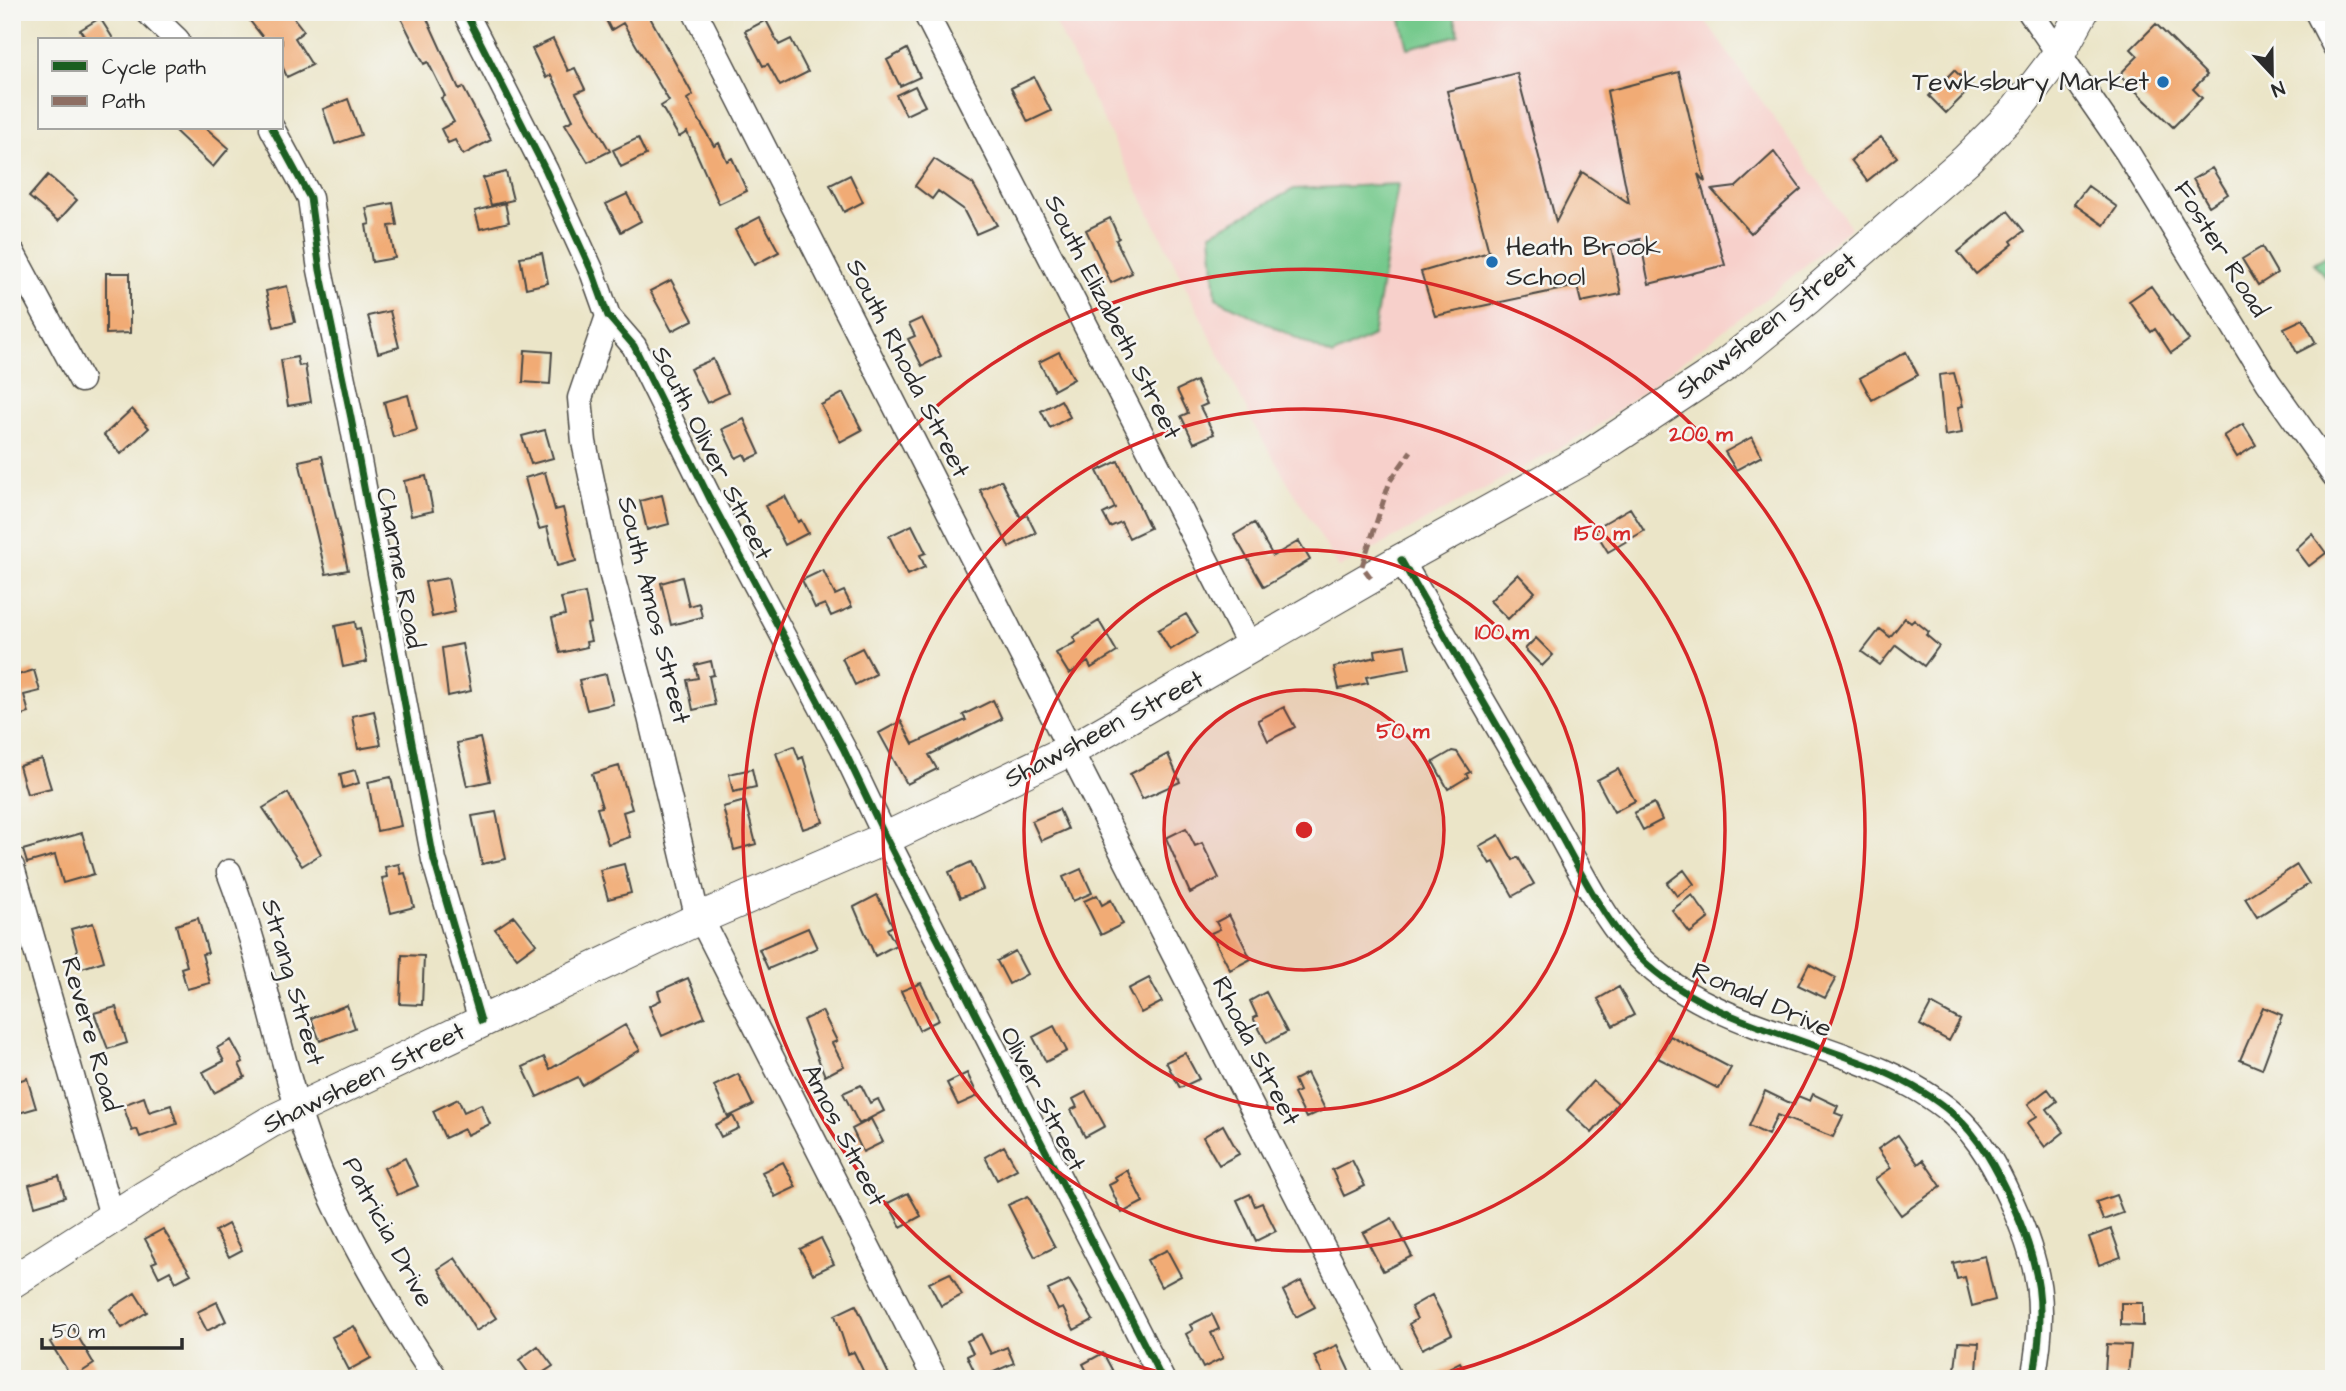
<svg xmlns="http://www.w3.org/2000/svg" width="2346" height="1391" viewBox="0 0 2346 1391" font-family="'Architects Daughter',sans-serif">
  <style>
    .built { fill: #f7d0cb }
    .green { fill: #75c98c; stroke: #507a5c; stroke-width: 2 }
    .building { fill: #f1ab75 }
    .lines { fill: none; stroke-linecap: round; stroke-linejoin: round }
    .minor-casing { stroke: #484743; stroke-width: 27 }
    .major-casing { stroke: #484743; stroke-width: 34 }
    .minor { stroke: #fff; stroke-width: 24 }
    .major { stroke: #fff; stroke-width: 32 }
    .quiet { stroke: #8d6e63; stroke-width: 5; stroke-dasharray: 10 5; stroke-linecap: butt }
    .cycleway-casing { stroke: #f6f6f2; stroke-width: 11 }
    .cycleway { stroke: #1b5e20; stroke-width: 7 }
    .ring { fill: none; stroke: #d62828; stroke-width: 3.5 }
    .poi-dot { fill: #1f6fb2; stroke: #f6f6f2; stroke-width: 2.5 }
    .labels { text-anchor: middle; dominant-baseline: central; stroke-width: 5; stroke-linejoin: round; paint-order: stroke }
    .poi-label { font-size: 26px; fill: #2b2b2b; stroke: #f6f6f2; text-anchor: end }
    .street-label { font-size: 26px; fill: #2b2b2b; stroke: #f6f6f2 }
    .centre { fill: #d62828; stroke: #f6f6f2; stroke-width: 3.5 }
    .ring-label { font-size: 21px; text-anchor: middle; font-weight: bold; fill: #d62828; stroke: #f6f6f2; stroke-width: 5; stroke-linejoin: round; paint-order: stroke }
  </style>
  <rect width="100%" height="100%" fill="#f6f6f2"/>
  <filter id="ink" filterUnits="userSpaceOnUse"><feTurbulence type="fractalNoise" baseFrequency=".0143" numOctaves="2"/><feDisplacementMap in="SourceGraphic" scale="14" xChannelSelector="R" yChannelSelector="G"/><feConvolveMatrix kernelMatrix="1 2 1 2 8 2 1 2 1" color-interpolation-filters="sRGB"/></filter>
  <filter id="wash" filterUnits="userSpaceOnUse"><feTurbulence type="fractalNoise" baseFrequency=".00686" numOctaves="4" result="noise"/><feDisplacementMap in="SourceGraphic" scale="28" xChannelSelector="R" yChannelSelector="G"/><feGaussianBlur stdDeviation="1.57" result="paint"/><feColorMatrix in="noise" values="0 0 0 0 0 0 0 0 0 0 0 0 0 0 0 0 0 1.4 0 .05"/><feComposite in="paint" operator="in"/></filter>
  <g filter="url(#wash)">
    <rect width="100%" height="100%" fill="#ebe5c8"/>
    <path class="built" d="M1050,12h595l7,9 15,-9h32l152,215 -82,69 -177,134 -253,138 -84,-141z"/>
    <path class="green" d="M1399,12h54l6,23 -51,13z
      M1398,184l-25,152 -41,20 -116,-58 -5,-65 83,-44z
      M2334,251v37l-20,-25z"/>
    <g id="blocks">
      <path class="building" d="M243,12h46l15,19 -9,7 17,27 -25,12 -5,-11v-26h-17z
        M398,12h26l35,77 4,-2 28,53 -28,15 -8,-15 -7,3 -7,-14 13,-7 -13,-24 4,-2 -17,-34 -4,2z
        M602,12h45l46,83 -6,4 27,47 5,-3 8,18 5,-3 15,33 -28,13 -32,-72 -8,5 -18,-31 8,-5 -46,-78 -12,7z
        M100,18l14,22h-27l-7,-10z
        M766,20l13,25 12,-6 17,33 -28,14 -12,-22 -5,2 -18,-35z
        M2156,24l51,51 -14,14 9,9 -29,29 -54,-52 19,-19 -7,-7z
        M553,39l15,32 7,-3 10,21 -9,4 34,58 -22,11 -23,-38 8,-4 -22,-45 -5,3 -14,-29z
        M907,49l13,28 -20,9 -13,-26z
        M1954,70l18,17 -26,26 -17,-17z
        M1679,72l26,110 -7,-8 27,91 -76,19 -9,-45 -29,8 10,47 -40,8 -4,-16 -142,30 -14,-44 68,-20 -42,-161 70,-18 39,149 26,-50 47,31 -22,-112z
        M1034,77l17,34 -23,11 -17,-34z
        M915,86l10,20 -19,9 -10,-20z
        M348,99l13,36 -26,9 -12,-35z
        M172,128h34l23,20 -16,19z
        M1881,137l16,20 -30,24 -16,-21z
        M638,138l8,17 -25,12 -8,-17z
        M1774,152l27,37 -50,44 -39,-43 24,-3z
        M934,159l39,25 24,41 -21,9 -13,-25 -25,-18 -6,8 -17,-13z
        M2212,168l16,26 -19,12 -16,-27z
        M506,172l7,28 -22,5 -8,-27z
        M48,175l29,25 -19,21 -29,-24z
        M850,175l13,27 -19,10 -14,-27z
        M2088,186l29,21 -13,18 -30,-21z
        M627,194l14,27 -20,11 -15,-28z
        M393,203l4,22 -8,1 6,32 -23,4 -6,-37 4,-1 -4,-16z
        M505,203l4,19 -29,7 -5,-18z
        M2008,211l16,20 -13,10 2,3 -37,30 -18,-22z
        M760,217l19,35 -25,13 -19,-35z
        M1110,218l9,20 -3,2 16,33 -21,10 -25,-53z
        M2262,247l15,26 -19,12 -16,-26z
        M542,253l6,30 -22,5 -6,-31z
        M106,273h24v60l-24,1z
        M671,280l22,40 -21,11 -22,-40z
        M287,286l8,36 -21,5 -8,-36z
        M2151,286l38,54 -18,13 -16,-24 -4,3 -22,-31z
        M390,311l9,36 -21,6 -10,-37z
        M922,318l19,38 -19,10 -14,-27 7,-3 -6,-12z
        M2303,319l13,24 -19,10 -13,-25z
        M525,350l27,2 -2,32 -27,-2z
        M1059,352l15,27 -20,11 -15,-28z
        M1906,352l12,23 -46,25 -12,-22z
        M297,357l2,9 6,-1 6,37 -23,4 -7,-46z
        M713,359l15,34 -21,10 -17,-34z
        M1954,373l9,33 -5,1 4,26 -17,3 -6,-61z
        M1196,381l11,23 -7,3 14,27 -20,9 -13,-27 7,-3 -11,-23z
        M843,393l19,37 -22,12 -19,-37z
        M408,395l9,35 -24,7 -9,-35z
        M1061,400l9,17 -20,11 -9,-17z
        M132,409l17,19 -28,26 -17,-19z
        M744,419l16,35 -13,6 -3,-6 -8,4 -14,-29z
        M2243,424l13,21 -19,12 -13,-21z
        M545,430l8,28 -22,6 -9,-28z
        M1752,437l10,19 -26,14 -11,-18z
        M322,456l26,114 -22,4 -27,-113z
        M1118,461l32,67 -21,10 -8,-16 -11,5 -7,-13 12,-6 -18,-37z
        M545,472l10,38 8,-2 13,53 -19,5 -10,-39 -8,2 -14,-51z
        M426,476l7,35 -22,5 -7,-35z
        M1001,480l20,38 6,-3 9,18 -27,14 -29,-57z
        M662,495l7,29 -22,6 -7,-29z
        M785,496l13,26 3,-2 7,13 -23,12 -20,-39z
        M1630,508l14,23 -36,21 -14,-23z
        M1254,523l19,33 26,-15 11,19 -46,27 -30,-52z
        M912,525l14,28 -6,2 5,12 -17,8 -19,-39z
        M2312,534l14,19 -17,13 -13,-17z
        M823,570l12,25 9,-4 8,16 -21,9 -6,-12 -10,4 -13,-28z
        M1518,574l17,18 -27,27 -18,-18z
        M682,577l7,29 10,-3 3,14 -31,8 -10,-42z
        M448,578l7,34 -23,5 -7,-35z
        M585,593l6,30 -4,1 4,17 -5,1 1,5 -27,6 -8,-35 13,-3 -4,-17z
        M1186,614l12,19 -28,17 -12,-20z
        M1905,618l6,5 3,-3 15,12 -3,3 13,11 -15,20 -28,-21 -16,20 -18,-13 18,-23 10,8z
        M1099,621l18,31 -26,16 -3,-6 -19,12 -13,-21 20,-11 -3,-5z
        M355,622l1,7 4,-1 7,34 -24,5 -8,-41z
        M1536,638l17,17 -11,11 -17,-17z
        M462,644l9,47 -23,5 -6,-48z
        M1405,645l5,24 -44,8 2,6 -29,6 -5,-22 42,-10 -1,-7z
        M862,648l14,26 -21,11 -13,-27z
        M711,661l3,14 -5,1 6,29 -22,5 -6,-30 11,-2 -3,-13z
        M16,670l2,5 16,-5 6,21 -16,4 5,18 -17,5v-47z
        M606,674l7,30 -26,6 -8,-30z
        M993,700l9,19 -73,36 8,14 -30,15 -28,-51 22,-12 12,23 53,-24 -3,-5z
        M1284,707l11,20 -27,14 -10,-21z
        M374,711l7,34 -23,4 -6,-33z
        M480,738l10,43 -23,5 -10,-43z
        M794,746l5,13 4,-2 20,65 -20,7 -27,-76z
        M1452,751l5,1 13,20 -4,2 2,3 -20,12 -15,-27z
        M1168,754l12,28 -38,17 -12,-25z
        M42,759l9,29 -24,6 -8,-28z
        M619,766l13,43 -9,3 7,25 -22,7 -11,-36 5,-1 -10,-33z
        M752,769l4,18 -23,5 -4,-18z
        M1618,769l17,32 -21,11 -17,-32z
        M355,770l4,13 -16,5 -3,-14z
        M391,777l10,49 -24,5 -9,-49z
        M288,793l33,61 -19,12 -39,-58z
        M745,801l11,43 -22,6 -11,-43z
        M1654,803l8,17 -19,10 -9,-17z
        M1059,809l9,20 -27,12 -9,-20z
        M496,812l10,47 -24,5 -10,-48z
        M1186,828l9,18 7,-3 17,35 -29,15 -24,-55z
        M82,833l12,41 -31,9 -8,-28 -28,8 -4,-13z
        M1499,835l14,25 5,-3 16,27 -21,12 -19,-34 -4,2 -11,-18z
        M971,862l12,27 -23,9 -11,-26z
        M399,864l2,10 4,-1 9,34 -23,6 -9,-35 5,-1 -2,-10z
        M624,864l7,29 -23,6 -8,-29z
        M2297,865l12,19 -52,33 -12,-19z
        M1081,869l11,24 -19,8 -10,-24z
        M1684,870l10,14 -17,12 -10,-13z
        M877,895l16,31 -6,3 9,16 -21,11 -21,-49z
        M1097,895l5,10 9,-5 12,24 -22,11 -17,-34z
        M1692,895l17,23 -19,15 -18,-23z
        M1229,915l22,44 -21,11 -19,-37 9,-4 -4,-7z
        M514,916l22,28 -19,14 -22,-29z
        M198,918l10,35 -6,1 8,29 -23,6 -6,-21 6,-2 -11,-41z
        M93,923l11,38 -22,7 -11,-39z
        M808,928l9,20 -49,21 -9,-20z
        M1015,951l12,23 -18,10 -12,-23z
        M402,955l22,1 -2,49 -22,-1z
        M1809,964l27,14 -11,20 -27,-13z
        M688,978l17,39 -43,19 -13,-30 12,-6 -3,-9z
        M1149,978l13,24 -21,11 -13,-24z
        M921,983l18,37 -20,10 -18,-39z
        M1619,987l15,28 -21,11 -15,-27z
        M1266,992l21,40 -20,11 -14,-25 4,-2 -7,-15z
        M1931,1004l29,16 -11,21 -29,-16z
        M347,1005l8,23 -35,13 -9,-23z
        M116,1007l11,36 -19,6 -14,-36z
        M2263,1007l19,8 -20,54 -22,-9z
        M822,1011l15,30 -5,2 12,23 -19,10 -22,-56z
        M625,1025l15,25 -58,35 -4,-8 -41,20 -14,-30 21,-10 6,12z
        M1054,1026l13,25 -21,11 -13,-25z
        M1670,1036l61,32 -12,21 -61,-31z
        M231,1040l12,22 -4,2 6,13 -31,16 -11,-21 21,-11 -7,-13z
        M1185,1053l14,26 -19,9 -14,-26z
        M967,1073l11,23 -20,9 -11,-22z
        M1307,1073l18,36 -19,9 -12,-24 5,-3 -5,-11z
        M738,1074l15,31 -25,12 -14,-31z
        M27,1078l9,30 -24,7v-32z
        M1593,1081l25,22 -26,30 -25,-23z
        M861,1085l9,18 8,-4 6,12 -25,13 -16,-31z
        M2048,1089l9,12 -10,8 17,23 -19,15 -18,-24 10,-7 -9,-12z
        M1765,1091l29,14 4,-9 12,5 3,-7 25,12 -3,7 8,3 -10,21 -56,-22 -9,20 -19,-9z
        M1086,1092l19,34 -20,11 -14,-27 6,-3 -4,-8z
        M144,1097l5,15 22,-7 6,19 -37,13 -3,-8 -5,2 -9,-26z
        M458,1099l6,13 17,-8 9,20 -23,11 -3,-6 -19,9 -12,-27z
        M733,1116l6,12 -18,9 -6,-12z
        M871,1119l12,23 -20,10 -11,-23z
        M1223,1125l16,29 -20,11 -16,-28z
        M1898,1135l20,29 5,-4 18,26 -40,29 -26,-36 16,-11 -13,-19z
        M1004,1146l13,23 -20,11 -12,-23z
        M405,1158l13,28 -21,9 -13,-27z
        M1352,1160l13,26 -21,10 -12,-26z
        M783,1162l13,25 -21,10 -13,-25z
        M1127,1170l16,32 -21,11 -13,-28 8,-4 -2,-4z
        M59,1176l6,21 -30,9 -6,-21z
        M908,1193l13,23 -20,11 -13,-24z
        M1250,1194l5,12 7,-3 14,28 -20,10 -19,-41z
        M2116,1195l7,18 -20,7 -7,-18z
        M1028,1196l27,51 -20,10 -27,-52z
        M1392,1218l20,38 -29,15 -20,-38z
        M228,1224l14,26 -13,7 -14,-26z
        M163,1229l28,45 -15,8 -6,-11 -11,6 -7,-14 5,-2 -12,-22z
        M2111,1229l10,28 -22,8 -10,-28z
        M821,1238l13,26 -21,10 -13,-25z
        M1167,1250l14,26 -20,11 -14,-27z
        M1985,1256l10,44 -23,6 -7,-29 -8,2 -4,-16z
        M455,1258l41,60 -20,13 -38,-62z
        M950,1273l12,22 -21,11 -12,-23z
        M1069,1280l24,40 -19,10 -11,-22 -5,2 -10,-20z
        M1301,1281l14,26 -19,10 -13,-26z
        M135,1293l12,19 -25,16 -12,-19z
        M1432,1295l20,39 -30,15 -13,-25 8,-5 -6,-12z
        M217,1302l9,19 -19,10 -10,-19z
        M2121,1303h22v23l-22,-1z
        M856,1305l27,57 8,17h-24l-13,-27 -6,2 -13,-39z
        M1212,1314l7,15 -8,4 12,25 -20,10 -17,-34 7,-4 -3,-5z
        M354,1326l17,32 -22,12 -17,-33z
        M73,1328l21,36 -22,14 -22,-36z
        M981,1334l10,20 16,-7 7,16 -36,16 -11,-23 6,-3 -6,-12z
        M1958,1342l21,1 -2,28 -22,-2z
        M2107,1344l24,1 -3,30 -23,-2z
        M1337,1345l16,34h-28l-11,-23z
        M538,1346l15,20 -20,13 -14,-19z
        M1103,1353l14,26h-26l-8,-15z
        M1460,1362l9,17h-41z"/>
    </g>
  </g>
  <g filter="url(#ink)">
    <use href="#blocks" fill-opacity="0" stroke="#484743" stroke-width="2"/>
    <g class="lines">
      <g class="minor-casing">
        <path id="minor" d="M148,12l29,28
          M465,12l81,159 47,103 15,42 26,30 75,151 134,251 43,90 276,541
          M695,12l695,1367
          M925,12l326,636
          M2030,12l97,140 141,230 66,93
          M2317,12l17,33
          M272,128l38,70 10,72 31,148 83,442 47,161
          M12,252l69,128
          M608,316l-28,82 4,44 28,134 38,141 45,190 240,472
          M1401,560c49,85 98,170 148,255 25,43 48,94 81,132 83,95 233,89 323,167 27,23 44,56 58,87 30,66 36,106 22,178
          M12,867l100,349
          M229,872c32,83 47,172 75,257 26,79 85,180 132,250"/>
      </g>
      <g class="major-casing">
        <path id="major" d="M12,1282l134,-86 124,-74 430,-204 186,-80 198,-95 317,-183 184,-102 139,-92 84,-68 158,-138 51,-51 42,-55 23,-42"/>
      </g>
      <use href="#minor" class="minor"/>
      <use href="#major" class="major"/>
      <path class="quiet" d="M1371,578l-9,-12 28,-85 21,-30"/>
      <g class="cycleway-casing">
        <path id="cycleway" d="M465,12l81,159 47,103 15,42 26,30 75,151 134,251 43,90 276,541
          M272,128l38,70 10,72 31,148 83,442 47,161
          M1401,560c49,85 98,170 148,255 25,43 48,94 81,132 83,95 233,89 323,167 27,23 44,56 58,87 30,66 36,106 22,178"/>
      </g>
      <use href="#cycleway" class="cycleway"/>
    </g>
  </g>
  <circle cx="1304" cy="830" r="140" fill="#d62828" fill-opacity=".12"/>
  <g class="ring">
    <circle cx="1304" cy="830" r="140"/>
    <circle cx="1304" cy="830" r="280"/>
    <circle cx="1304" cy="830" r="421"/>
    <path d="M1187 1379A561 561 0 1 1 1421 1379"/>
  </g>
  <g class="poi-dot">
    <circle cx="2163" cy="82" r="7"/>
    <circle cx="1492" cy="262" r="7"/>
  </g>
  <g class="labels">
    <g class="poi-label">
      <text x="2149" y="82">Tewksbury Market</text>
      <text x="1506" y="247" text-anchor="start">Heath Brook<tspan x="1506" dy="30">School</tspan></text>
    </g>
    <g class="street-label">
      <text transform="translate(2221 249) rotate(58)">Foster Road</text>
      <text transform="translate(1113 317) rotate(63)">South Elizabeth Street</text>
      <text transform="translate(1766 326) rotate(-38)">Shawsheen Street</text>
      <text transform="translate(908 368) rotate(63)">South Rhoda Street</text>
      <text transform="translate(712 453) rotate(63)">South Oliver Street</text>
      <text transform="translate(400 568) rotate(79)">Charme Road</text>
      <text transform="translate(654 610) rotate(76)">South Amos Street</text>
      <text transform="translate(1104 729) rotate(-28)">Shawsheen Street</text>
      <text transform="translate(293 982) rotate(74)">Strang Street</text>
      <text transform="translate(1762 1000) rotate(24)">Ronald Drive</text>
      <text transform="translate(91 1034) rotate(74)">Revere Road</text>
      <text transform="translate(1256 1051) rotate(63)">Rhoda Street</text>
      <text transform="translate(364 1078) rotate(-26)">Shawsheen Street</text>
      <text transform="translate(1043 1099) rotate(63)">Oliver Street</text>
      <text transform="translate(844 1135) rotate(63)">Amos Street</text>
      <text transform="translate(388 1232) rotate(62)">Patricia Drive</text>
    </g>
  </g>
  <circle cx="1304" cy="830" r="10" class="centre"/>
  <g class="ring-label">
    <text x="1701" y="441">200 m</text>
    <text x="1602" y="540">150 m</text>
    <text x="1502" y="639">100 m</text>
    <text x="1403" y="738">50 m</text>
  </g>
  <rect width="2346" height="1391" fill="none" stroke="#f6f6f2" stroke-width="42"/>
  <rect x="38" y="38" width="245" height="91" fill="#f6f6f2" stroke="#a5a5a2" stroke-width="2"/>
  <rect x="52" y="61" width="35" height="10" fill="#1b5e20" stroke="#a5a5a2" stroke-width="2"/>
  <text x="102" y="74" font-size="21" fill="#2b2b2b">Cycle path</text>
  <rect x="52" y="96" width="35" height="10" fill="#8d6e63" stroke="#a5a5a2" stroke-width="2"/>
  <text x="102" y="108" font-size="21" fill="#2b2b2b">Path</text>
  <g transform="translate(2272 74) rotate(158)" stroke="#f6f6f2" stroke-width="5" paint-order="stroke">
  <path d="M0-5L12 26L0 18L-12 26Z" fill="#2b2b2b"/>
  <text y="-10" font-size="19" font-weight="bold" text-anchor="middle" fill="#2b2b2b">N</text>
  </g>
  <path d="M42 1338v10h140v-10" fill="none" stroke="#2b2b2b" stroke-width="3.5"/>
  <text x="52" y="1338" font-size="21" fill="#2b2b2b" stroke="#f6f6f2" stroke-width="5" paint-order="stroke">50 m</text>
</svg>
